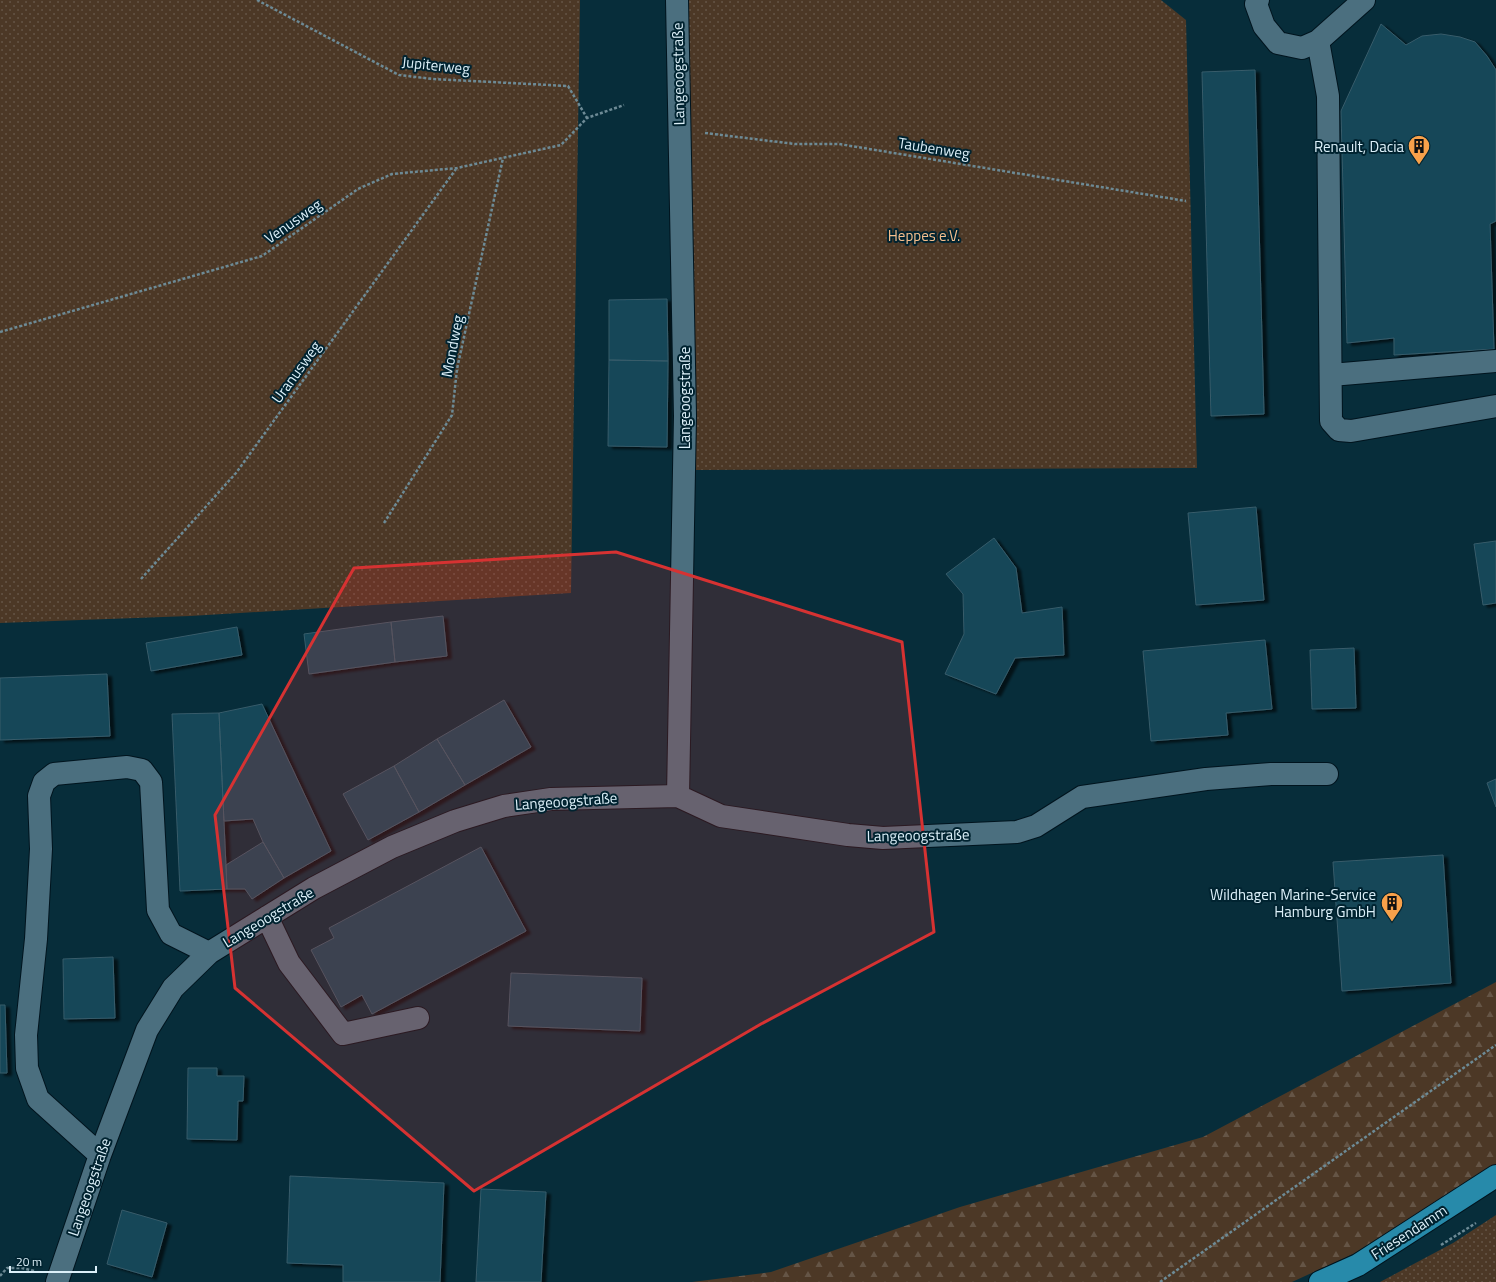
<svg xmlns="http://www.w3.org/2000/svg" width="1496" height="1282" viewBox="0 0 1496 1282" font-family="'Titillium Web',sans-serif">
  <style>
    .grass { fill: url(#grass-dots) }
    .forest { fill: url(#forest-firs) }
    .building { fill: #124658; stroke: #385c6a; filter: url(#shadow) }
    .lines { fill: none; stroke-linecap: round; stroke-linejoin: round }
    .minor-casing { stroke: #00141e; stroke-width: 24 }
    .major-casing { stroke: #00141e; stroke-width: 24 }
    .path { stroke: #6d8a95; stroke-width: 2.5; stroke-dasharray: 3 2; stroke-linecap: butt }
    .minor { stroke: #4b6f7f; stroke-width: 22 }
    .major { stroke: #278aaa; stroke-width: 22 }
    .marked { fill: #d63232; fill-opacity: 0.2; stroke: #d63232; stroke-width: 3; stroke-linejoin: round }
    .labels { text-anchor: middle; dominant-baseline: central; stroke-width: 4; stroke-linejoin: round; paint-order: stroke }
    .street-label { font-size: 15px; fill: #dcf0f9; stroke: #002330 }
    .poi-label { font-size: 15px; fill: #dcf0f9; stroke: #002330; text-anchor: end }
    .park-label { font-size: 15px; fill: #f6bf8d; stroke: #002330 }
  </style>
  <defs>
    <pattern id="grass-dots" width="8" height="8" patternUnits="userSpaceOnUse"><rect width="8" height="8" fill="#4c3826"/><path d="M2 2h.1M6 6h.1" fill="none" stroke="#655546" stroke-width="1.8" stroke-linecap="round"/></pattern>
    <pattern id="forest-firs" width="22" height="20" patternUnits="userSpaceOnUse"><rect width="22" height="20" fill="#4c3826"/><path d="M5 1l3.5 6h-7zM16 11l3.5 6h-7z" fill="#655546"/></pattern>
    <filter id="shadow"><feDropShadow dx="4.5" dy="2.5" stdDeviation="1" flood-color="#0009"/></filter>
  </defs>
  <rect width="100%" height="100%" fill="#072d3a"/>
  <path class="grass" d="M0,0h580l-9,593 -381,23 -190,7z
    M684,0h477l25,20 11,448 -507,2z
    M1496,1215v67h-116l73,-39z"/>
  <path class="forest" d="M1496,982v182l-143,90 -61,28h-600l79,-10 189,-65 243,-70z"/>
  <path class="building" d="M1381,24l25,21 16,-9 19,-2 19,3 15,5 12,14 9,14v151l-6,3 4,125 -100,6v-17l-47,5 -6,-232z
    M1255,70l9,344 -53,2 -9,-344z
    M667,299l1,62 -59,-1v-60z
    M609,360l59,1 -1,86 -59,-1z
    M1256,507l8,93 -68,5 -8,-92z
    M994,538l22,30 6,45 40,-6 2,48 -49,3 -19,36 -51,-20 19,-40 -1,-40 -17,-20z
    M1496,541v62l-13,2 -9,-61z
    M443,616l4,40 -52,6 -4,-40z
    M391,622l4,40 -86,12 -5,-40z
    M237,627l5,28 -91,16 -5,-28z
    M1265,640l7,69 -46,4 2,22 -77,6 -8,-90z
    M1354,648l2,60 -44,1 -2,-59z
    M107,674l3,62 -110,4v-62z
    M504,700l27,47 -66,38 -28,-46z
    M262,704l69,147 -47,27 -21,-36 -10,-23 -29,2 -5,-108z
    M219,713l8,176 -47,2 -8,-177z
    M437,739l28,46 -46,27 -25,-46z
    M394,766l25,46 -51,28 -25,-46z
    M1496,779v28l-9,-24z
    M263,842l21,36 -32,21 -7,-10h-18l-1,-24z
    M481,847l45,84 -154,83 -10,-19 -21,12 -30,-57 23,-12 -5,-10z
    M1443,855l8,128 -109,8 -9,-129z
    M113,957l2,61 -51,1 -1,-60z
    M511,973l131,5 -2,53 -132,-5z
    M0,1005h5l2,68h-7z
    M188,1068h29v8h27l-1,25h-5l-1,39 -50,-1z
    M290,1176l154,7 -4,99h-97v-17l-56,-2z
    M481,1189l65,3 -5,90h-65z
    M122,1210l45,13 -15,54 -45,-13z"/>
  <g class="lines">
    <g class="minor-casing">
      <path id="minor" d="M1258,0l-2,4 8,22 14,17 24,5 16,-7 46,-41
        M1318,41l10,55 3,325 8,9 12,1 145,-25
        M1331,375l165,-14
        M678,796l43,20 127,19 35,3 134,-6 19,-6 46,-29 124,-18 65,-5h56
        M267,917l22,46 54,71 75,-16
        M100,1155l-62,-56 -11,-31 -1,-33 10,-96 5,-90 -2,-53 5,-14 10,-8 73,-7 15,3 9,12 7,128 13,24 38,19
        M57,1282l43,-127 47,-125 26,-42 36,-35 105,-65 78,-41 63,-26 49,-15 47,-7 127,-3 7,-380 -8,-416"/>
    </g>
    <g class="major-casing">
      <path id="major" d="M1320,1282l38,-17 138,-89"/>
    </g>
    <path class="path" d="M257,0l142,75 34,4 135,7 19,32
      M705,133l90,11h44l347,57
      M0,332l262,-76 96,-67 34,-15 65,-6 104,-23 26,-27 37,-13
      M384,523l68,-108 5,-46 46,-211
      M141,579l95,-106 220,-304
      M1441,1245l35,-22
      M0,1276l7,-8h15l12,3
      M1160,1282l336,-237"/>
    <use href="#minor" class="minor"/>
    <use href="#major" class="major"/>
  </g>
  <path class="marked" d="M616,552l286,90 32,290 -173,92 -287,167 -239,-203 -20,-173 139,-247z"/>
  <defs>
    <g id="building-pin" transform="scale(1.15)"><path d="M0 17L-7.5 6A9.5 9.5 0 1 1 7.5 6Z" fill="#f8a14a" stroke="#002330"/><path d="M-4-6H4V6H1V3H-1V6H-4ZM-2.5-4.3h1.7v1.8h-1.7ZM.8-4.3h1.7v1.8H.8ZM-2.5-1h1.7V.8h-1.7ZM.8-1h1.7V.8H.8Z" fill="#111"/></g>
  </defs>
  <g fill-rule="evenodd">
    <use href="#building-pin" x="1419" y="146"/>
    <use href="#building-pin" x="1392" y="903"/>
  </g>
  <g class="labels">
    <g class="street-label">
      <text transform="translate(436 65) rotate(6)">Jupiterweg</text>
      <text transform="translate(678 74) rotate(-91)">Langeoogstraße</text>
      <text transform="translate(934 148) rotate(9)">Taubenweg</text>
      <text transform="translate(293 221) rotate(-35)">Venusweg</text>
      <text transform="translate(452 346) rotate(-79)">Mondweg</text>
      <text transform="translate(296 372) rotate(-54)">Uranusweg</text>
      <text transform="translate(684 398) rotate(-90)">Langeoogstraße</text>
      <text transform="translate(566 801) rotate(-4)">Langeoogstraße</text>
      <text transform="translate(918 835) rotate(-1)">Langeoogstraße</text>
      <text transform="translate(268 917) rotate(-31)">Langeoogstraße</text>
      <text transform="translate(89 1187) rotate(-71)">Langeoogstraße</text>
      <text transform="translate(1409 1232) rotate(-33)">Friesendamm</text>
    </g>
    <g class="poi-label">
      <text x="1404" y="146">Renault, Dacia</text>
      <text x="1376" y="894">Wildhagen Marine-Service<tspan x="1376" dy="17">Hamburg GmbH</tspan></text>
    </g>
    <g class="park-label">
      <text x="924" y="235">Heppes e.V.</text>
    </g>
  </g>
  <path d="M10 1266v6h86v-6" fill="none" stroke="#dcf0f9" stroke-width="2"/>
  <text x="16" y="1266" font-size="12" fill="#dcf0f9" stroke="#002330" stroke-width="3" paint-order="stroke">20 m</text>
</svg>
